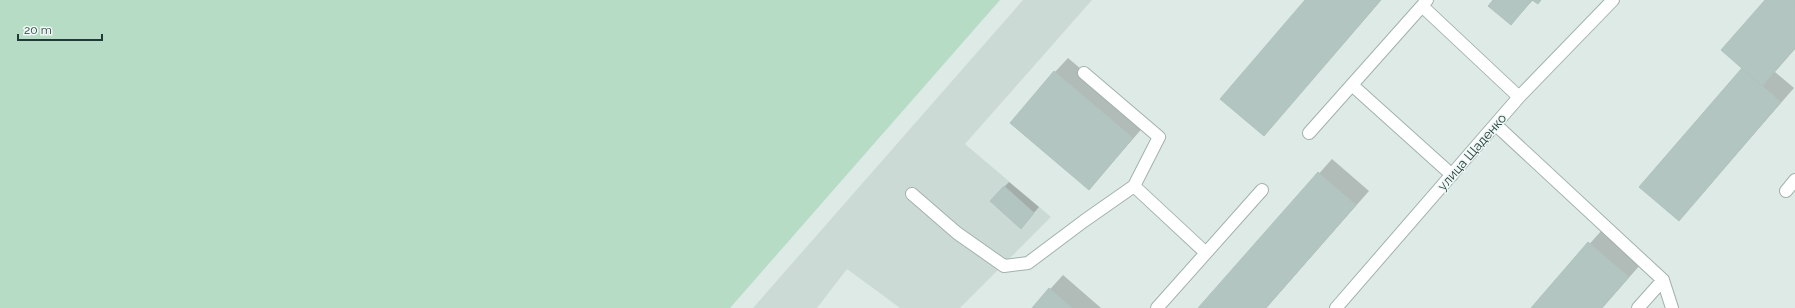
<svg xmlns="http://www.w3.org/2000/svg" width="1795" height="308" viewBox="0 0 1795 308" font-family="Raleway,sans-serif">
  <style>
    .built { fill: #ccdad6 }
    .green { fill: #b6dcc6 }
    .shadow { fill: #0003 }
    .building { fill: #b3c5c0; stroke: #b1c3be }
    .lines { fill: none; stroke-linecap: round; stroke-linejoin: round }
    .minor-casing { stroke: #a1b2ae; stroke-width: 14 }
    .minor { stroke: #fff; stroke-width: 12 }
    .labels { text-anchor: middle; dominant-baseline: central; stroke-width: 3; stroke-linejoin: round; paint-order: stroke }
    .street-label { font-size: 13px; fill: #1f3a37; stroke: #eef7f4 }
  </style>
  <rect width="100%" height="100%" fill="#deeae6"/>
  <path class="built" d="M1023,0h69l-127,144 86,73 -91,91h-60l-53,-39 -30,39h-64z"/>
  <path class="green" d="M0,0h1000l-270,308h-730z"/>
  <path class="shadow" d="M1306,0h75l-117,135z
    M1495,0h38l-22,24z
    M1766,0h29v49l-20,23 19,16 -115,132 64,-152z
    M1068,58l78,66 -57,65 -34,-117z
    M1332,159l37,32 -103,117h-67z
    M1009,182l30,25 -13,15 -22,-35z
    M1602,230l39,34 -39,44h-70z
    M1063,275l38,33h-68z"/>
  <path class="building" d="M1305,0h76l-117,136 -44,-37z
    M1493,0h48l-3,4 -6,-4 -21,25 -23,-19z
    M1765,0h30v48l-33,38 -41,-36z
    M1742,68l39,34 -102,119 -40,-34z
    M1054,71l79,67 -44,52 -79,-67z
    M1318,172l38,33 -90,103h-68z
    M1004,186l30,27 -13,16 -31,-28z
    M1588,242l41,35 -27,31h-71z
    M1049,288l23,20h-40z"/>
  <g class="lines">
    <g class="minor-casing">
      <path id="minor" d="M1427,0l-5,6 97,91
        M1084,73l75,64 -25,49 72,67
        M1352,85l100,90
        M1496,125l167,155 9,28
        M1309,133l113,-127
        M1786,191l9,-11
        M912,194l45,39 47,33 24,-3 56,-42 50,-35
        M1157,308l105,-118
        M1336,308l183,-211 94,-97
        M1638,308l25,-28"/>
    </g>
    <use href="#minor" class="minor"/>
  </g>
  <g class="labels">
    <g class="street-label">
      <text transform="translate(1472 152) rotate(-49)">улица Щаденко</text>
    </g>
  </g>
  <path d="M18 34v6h84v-6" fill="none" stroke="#1f3a37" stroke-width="2"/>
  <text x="24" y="34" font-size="12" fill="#1f3a37" stroke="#eef7f4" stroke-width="3" paint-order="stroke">20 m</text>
</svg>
